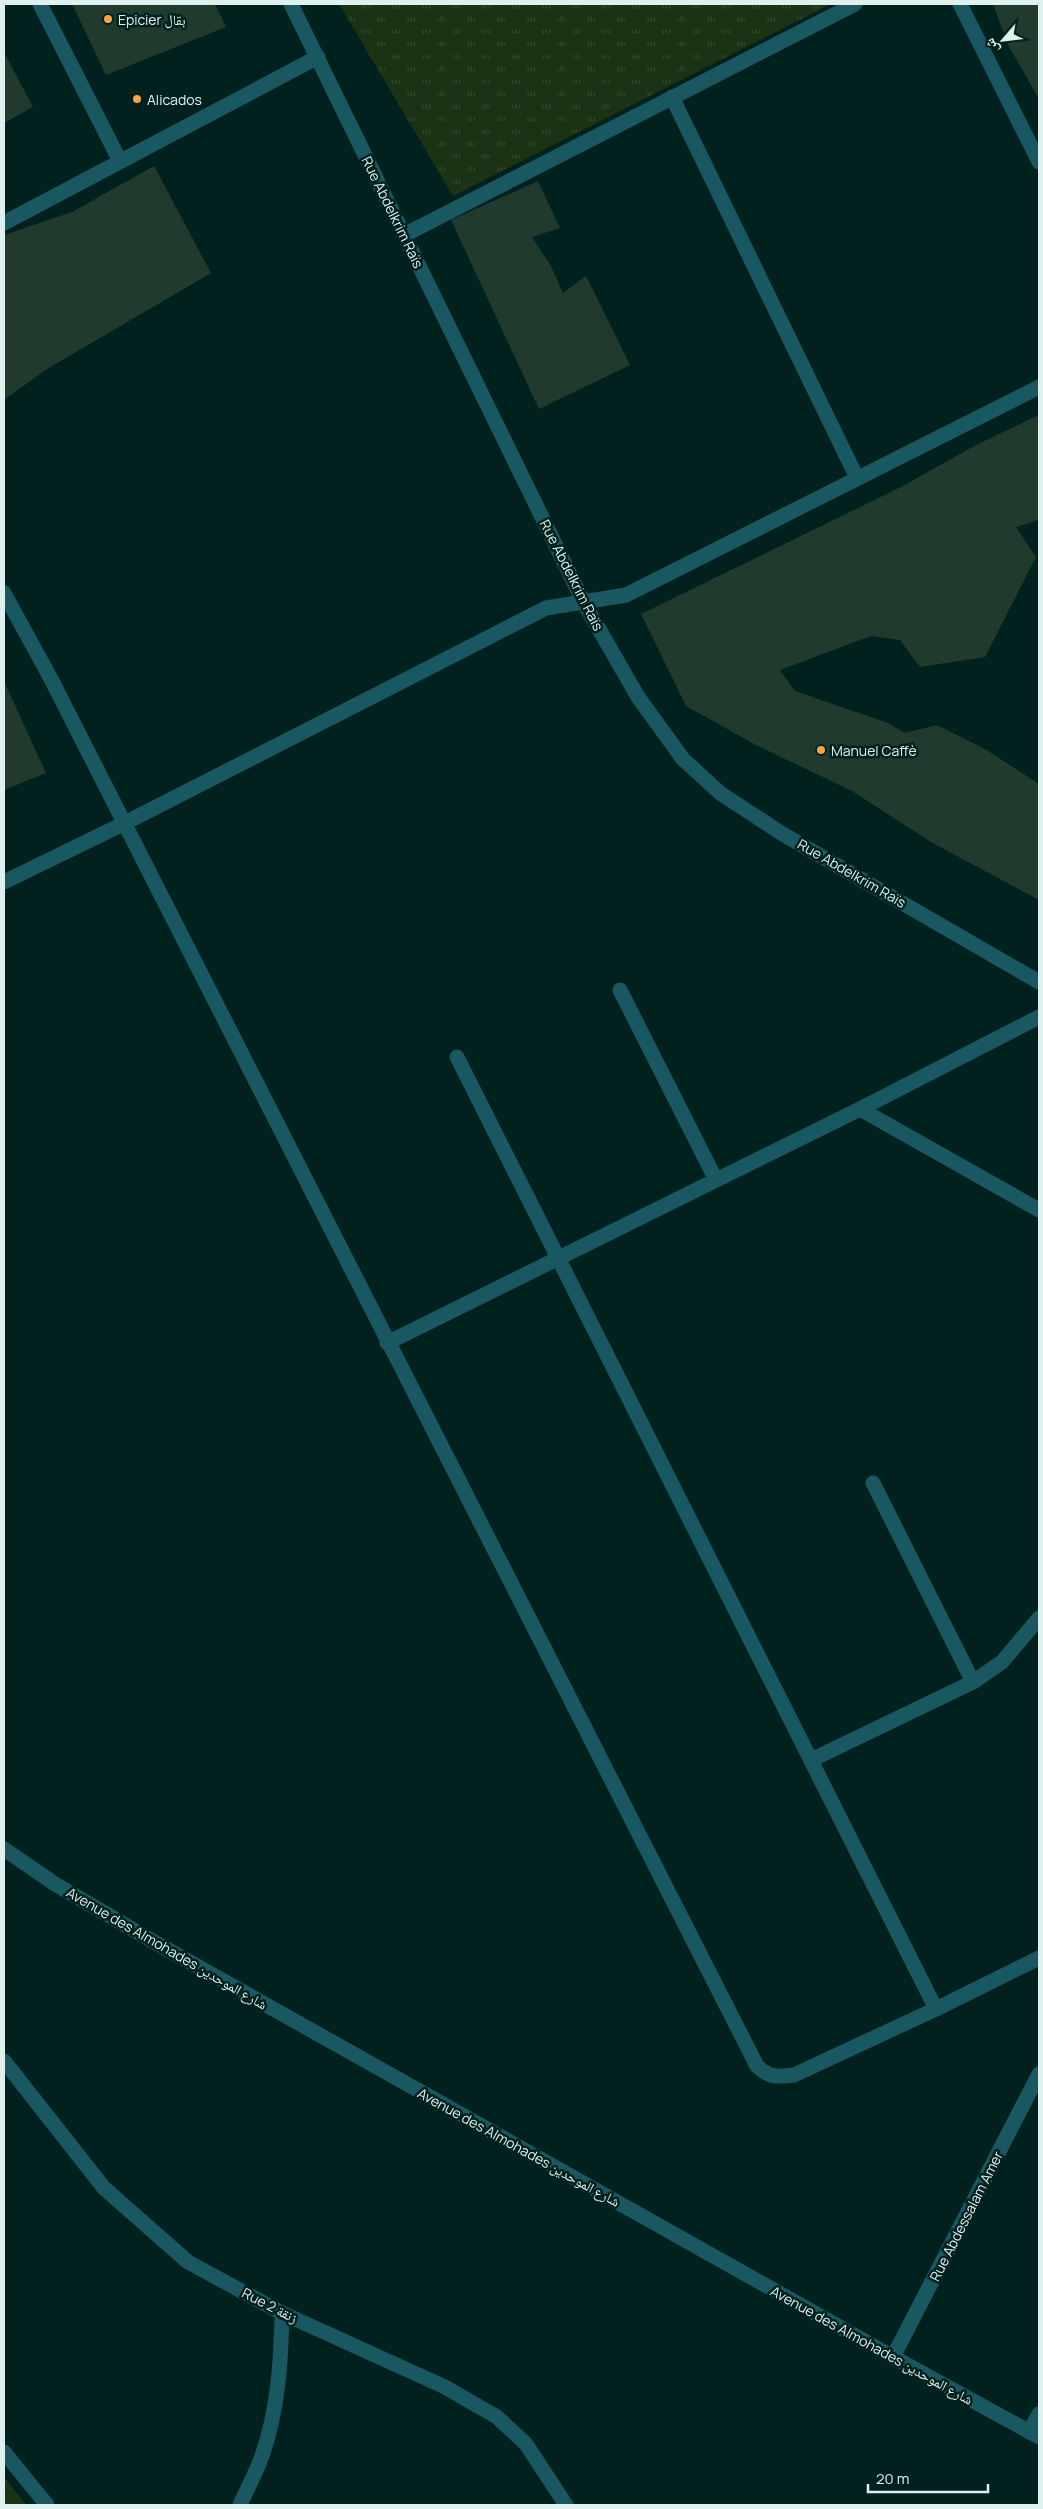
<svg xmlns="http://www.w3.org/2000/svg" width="1043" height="2509" viewBox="0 0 1043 2509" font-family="Manrope,'Noto Naskh Arabic',sans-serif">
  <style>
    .grass { fill: url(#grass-tufts) }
    .building { fill: #213a2e }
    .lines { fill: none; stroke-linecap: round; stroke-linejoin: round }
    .minor { stroke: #195761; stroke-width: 15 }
    .poi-dot { fill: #f5a345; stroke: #00211e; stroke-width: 2 }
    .labels { text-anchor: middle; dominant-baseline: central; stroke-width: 5; stroke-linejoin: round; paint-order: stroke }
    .poi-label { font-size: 14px; fill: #dff1ee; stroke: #00211e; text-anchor: start }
    .street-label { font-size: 14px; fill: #dff1ee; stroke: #00211e }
  </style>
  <defs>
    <pattern id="grass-tufts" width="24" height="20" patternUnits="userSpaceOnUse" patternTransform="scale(1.25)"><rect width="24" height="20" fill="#1b3314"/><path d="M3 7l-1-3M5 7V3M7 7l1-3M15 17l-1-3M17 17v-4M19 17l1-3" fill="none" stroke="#31472b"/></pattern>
  </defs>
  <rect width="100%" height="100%" fill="#00211e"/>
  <path class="grass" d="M339,4h492l-378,192z
    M4,2477l22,28h-22z"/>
  <path class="building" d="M72,4h143l11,23 -120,48z
    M993,4h46v95l-31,-54z
    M4,52l29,55 -29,16z
    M154,166l57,107 -164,96 -43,31v-165l68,-23z
    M538,181l22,47 -28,9 19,29 12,27 23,-17 44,89 -91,44 -88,-189z
    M1039,415v105l-23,7 20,30 -51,100 -65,10 -20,-27 -29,-4 -91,34 15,21 93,32 17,10 32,-8 48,24 54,35v116l-108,-58 -79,-51 -96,-46 -70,-39 -45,-92 260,-127 75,-42z
    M4,681l42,92 -42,17z"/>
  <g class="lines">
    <path class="minor" d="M40,4l80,157
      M291,4l293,599 54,94 45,62 37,34 61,40 258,149
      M960,4l79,158
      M672,97l185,381
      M4,223l314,-166
      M404,235l451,-231
      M4,593l47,86 706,1387c12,12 21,11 37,9l142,-66 103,-51
      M4,882l119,-58 423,-216 80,-13 413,-208
      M620,990l96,190
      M457,1057l479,952
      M860,1109l179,101
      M387,1343l473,-234 179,-92
      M873,1483l100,199
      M811,1760l162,-78 29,-20 37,-44
      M4,1849l51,35 101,59 737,414 146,80
      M4,2061l100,127 84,74 94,51 163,74 52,30 29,27 40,61
      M893,2357l146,-283
      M1029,2432l10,-18
      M4,2452l43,53
      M240,2505c7,-16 16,-32 22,-49 16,-46 19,-94 20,-143"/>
  </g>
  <g class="poi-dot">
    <circle cx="108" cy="19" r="5"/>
    <circle cx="137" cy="99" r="5"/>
    <circle cx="821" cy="750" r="5"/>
  </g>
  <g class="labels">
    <g class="poi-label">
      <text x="118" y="19">Epicier بقال</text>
      <text x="147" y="99">Alicados</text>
      <text x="831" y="750">Manuel Caffè</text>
    </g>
    <g class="street-label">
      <text transform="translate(393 212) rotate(64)">Rue Abdelkrim Raïs</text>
      <text transform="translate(572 575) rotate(63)">Rue Abdelkrim Raïs</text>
      <text transform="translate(852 873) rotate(30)">Rue Abdelkrim Raïs</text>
      <text transform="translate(167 1948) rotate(30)">Avenue des Almohades شارع الموحدين</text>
      <text transform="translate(519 2147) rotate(29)">Avenue des Almohades شارع الموحدين</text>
      <text transform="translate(966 2216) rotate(-63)">Rue Abdessalam Amer</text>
      <text transform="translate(270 2305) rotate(27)">Rue 2 زنقة</text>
      <text transform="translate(872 2345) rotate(29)">Avenue des Almohades شارع الموحدين</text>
    </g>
  </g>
  <rect width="1043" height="2509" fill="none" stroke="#dff1ee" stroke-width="10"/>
  <g transform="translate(1003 40) rotate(242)" stroke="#00211e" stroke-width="4" paint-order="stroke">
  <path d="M0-4L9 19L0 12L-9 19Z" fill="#dff1ee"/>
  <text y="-8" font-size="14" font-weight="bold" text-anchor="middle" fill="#dff1ee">ش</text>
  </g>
  <path d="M868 2484v8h120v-8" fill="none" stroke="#dff1ee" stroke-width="2.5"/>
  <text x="876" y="2484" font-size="15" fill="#dff1ee" stroke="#00211e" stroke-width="4" paint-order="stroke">20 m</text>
</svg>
